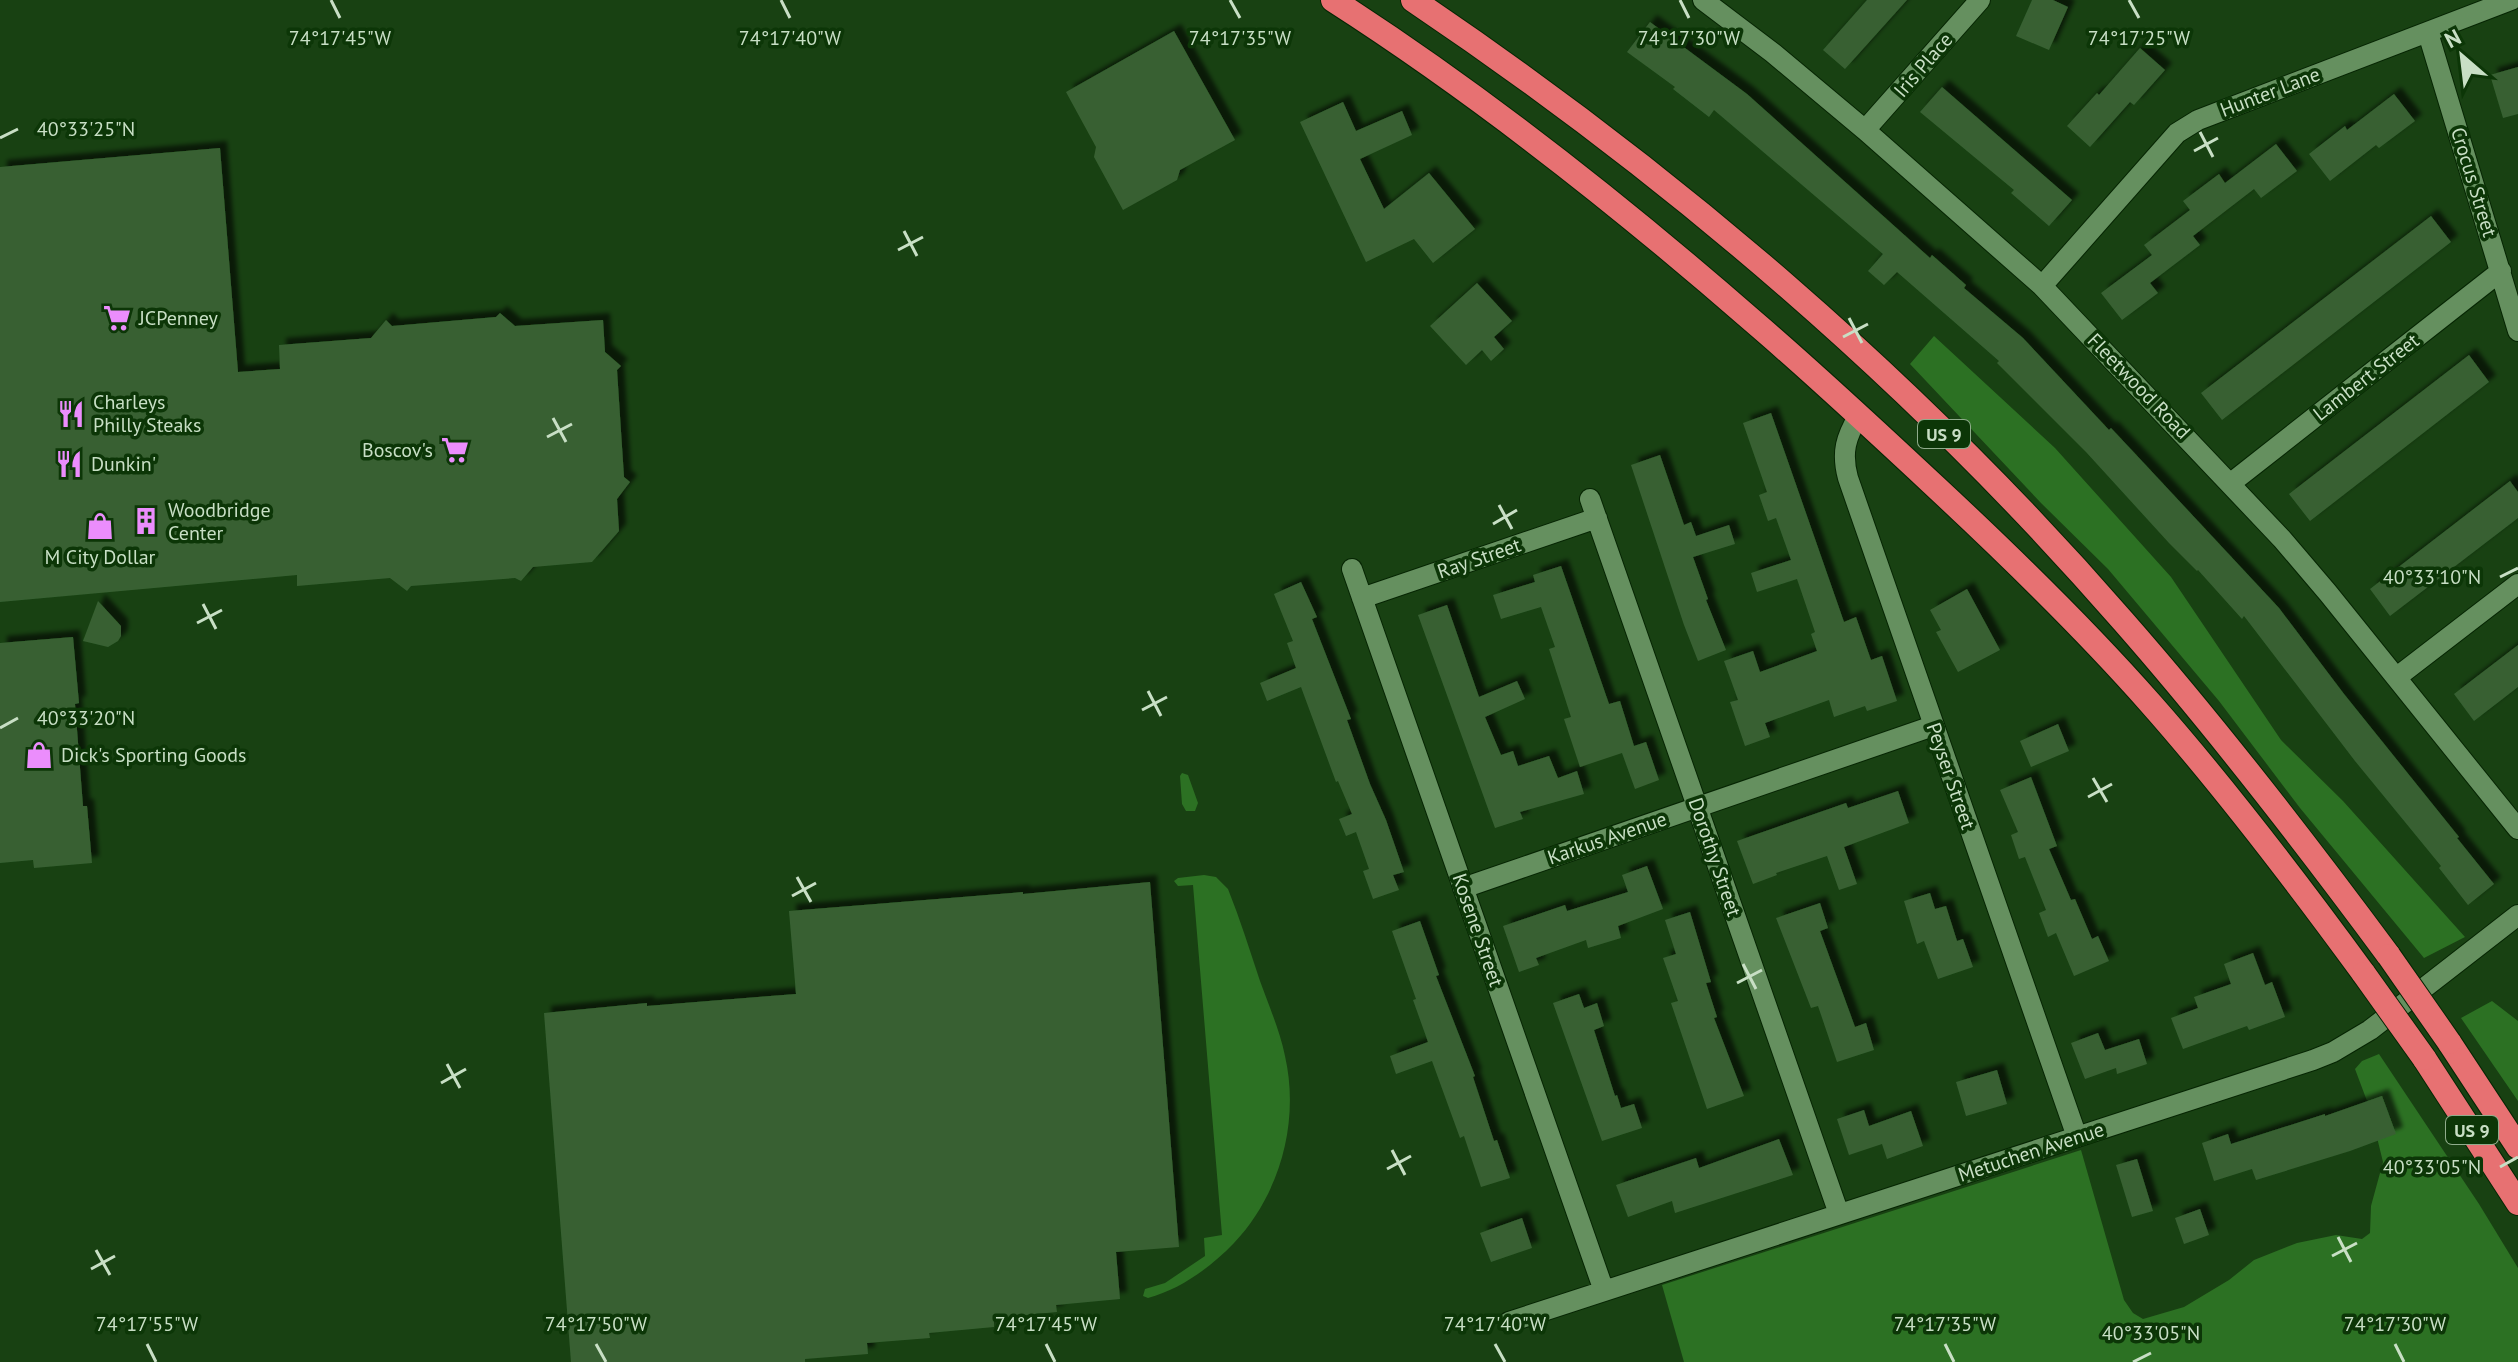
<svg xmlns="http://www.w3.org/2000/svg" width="2518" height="1362" viewBox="0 0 2518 1362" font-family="'PT Sans',sans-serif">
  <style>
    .green { fill: #2c7123 }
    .building { fill: #376132; filter: url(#shadow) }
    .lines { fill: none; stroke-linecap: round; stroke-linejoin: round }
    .minor-casing { stroke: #062503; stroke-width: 22 }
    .highway-casing { stroke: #062503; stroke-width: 26 }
    .minor { stroke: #65905f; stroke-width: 20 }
    .highway { stroke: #e77172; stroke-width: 24 }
    .highway-bridge-casing { stroke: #062503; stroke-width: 26; stroke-linecap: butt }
    .highway-bridge { stroke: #e77172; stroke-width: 24 }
    .ticks { fill: none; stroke: #c8dfc5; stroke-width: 3 }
    .labels { text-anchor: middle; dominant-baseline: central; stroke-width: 7; stroke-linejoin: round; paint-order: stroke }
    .shield { fill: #0c3607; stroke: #90ac8c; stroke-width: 2 }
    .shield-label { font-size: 18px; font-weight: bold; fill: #c8dfc5 }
    .street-label { font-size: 20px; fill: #c8dfc5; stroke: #0c3607 }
    .poi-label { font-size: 20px; fill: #c8dfc5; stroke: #0c3607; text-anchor: start }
    .ticks-label { font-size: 20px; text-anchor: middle; fill: #c8dfc5; stroke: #0c3607; stroke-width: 7; stroke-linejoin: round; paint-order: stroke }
  </style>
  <defs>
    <filter id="shadow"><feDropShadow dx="7" dy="-7" stdDeviation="2" flood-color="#0009"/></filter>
  </defs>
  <rect width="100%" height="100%" fill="#184112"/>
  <path class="green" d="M1934,336l121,112 116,129 110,163 62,61 122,136 -41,21 -124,-150 -81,-107 -111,-132 -67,-66 -131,-139z
    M1182,773l6,2 10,28 -3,8h-9l-4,-7 -2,-28z
    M1204,875l12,2 12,12c12,30 22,62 32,92 9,25 20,50 25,75 15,66 -5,138 -51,187 -23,24 -53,46 -86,55l-5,-2 2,-7 20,-6 40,-27 -1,-18 18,-3 -29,-350 -15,1 -4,-5 4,-3z
    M2492,1001l26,20v80l-57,-83z
    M2379,1054l100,150 39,64v94h-834l-22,-77 419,-135 43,150 9,13 10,6 41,-12 45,-27 25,-20 43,-17 39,-8 26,4 8,-6 1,-27 12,-44 -13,-53 -15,-40 7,-8z"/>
  <path class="building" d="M1867,0h40l-62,69 -22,-19z
    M2032,0h21l15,7 -19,43 -33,-14z
    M1650,22l97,72 183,164 2,-3 34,30 -2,3 59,50 86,92 2,-2 30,32 138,148 65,86 115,143 -2,1 37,46 -26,21 -29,-37 2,-2 -86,-105 -111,-145 -2,3 -44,-49 -1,1 -28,-28 -83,-91 -89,-89 2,-2 -102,-89 -13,13 -16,-14 15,-17 -169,-144 -5,7 -36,-28 2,-2 -48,-35z
    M1174,31l61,109 -55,30 -3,10 -54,30 -29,-53 2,-10 -30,-55z
    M2140,48l25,22 -31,35 -4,-3 -40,45 -23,-21 30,-33 2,2z
    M2518,67v47l-15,4 -13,-43z
    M1942,87l130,113 -23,26 -38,-33 3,-3 -94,-78z
    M2394,94l21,27 -36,27 -3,-3 -46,36 -21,-27 36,-28 2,4z
    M1343,102l13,29 46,-20 10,24 -52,24 24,50 45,-36 46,56 -42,34 -19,-24 -48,23 -66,-140z
    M2276,144l21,27 -36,27 -7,-9 -61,47 7,9 -50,38 8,10 -36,27 -21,-27 51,-38 -8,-10 46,-35 -7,-9 36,-27 6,9z
    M220,148l18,224 42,-3 -1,-24 92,-7 15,-18 6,6 104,-9 4,-4 15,13 88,-6 2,32 16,14 -4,4 7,107 6,5 -13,17 2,32 -27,31 -59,5 -12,14 -6,-3 -104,8 -4,5 -17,-13 -93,8v-11l-297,27v-435z
    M2431,216l20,26 -229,178 -21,-27z
    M1477,283l35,38 -18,16 10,12 -13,12 -9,-11 -16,15 -36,-39z
    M2469,355l20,27 -179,139 -21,-27z
    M1771,413l73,209 12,-5 15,43 11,-4 15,45 -30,10 -2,-5 -31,11 -5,-17 -64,23 5,14 -25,9 -15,-44 8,-2 -14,-39 29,-10 7,21 57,-21 -6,-17 4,-2 -18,-53 -40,13 -6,-19 40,-13 -15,-42 -8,3 -9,-26 8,-3 -24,-69z
    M1660,455l24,70 7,-3 5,14 33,-11 6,19 -42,13 15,42 -2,1 20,50 -28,11 -14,-36 -53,-160z
    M2510,481l8,11v26l-128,98 -20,-27z
    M1561,566l48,138 11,-3 14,45 12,-4 13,38 -24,9 -13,-36 -42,14 -16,-48 7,-2 -22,-68 6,-2 -14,-40 -40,12 -8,-24 42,-13 -2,-7z
    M1301,582l16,35 -5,2 39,100 -4,1 23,64 16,36 18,52 -11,3 6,15 -26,9 -10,-28 6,-2 -13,-37 -10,4 -7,-17 13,-5 -14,-33 -2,1 -35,-95 -34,14 -7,-18 36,-15 -9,-25 6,-2 -19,-47z
    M1967,589l33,61 -42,22 -22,-40 5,-2 -11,-20z
    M98,601l23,25v10l-3,5 -10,6 -25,-6z
    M1447,605l32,92 38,-16 8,18 -40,18 16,38 12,-4 5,15 31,-10 9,22 19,-7 7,23 -64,18 3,7 -28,9 -77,-213z
    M73,637l6,66 -4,1 8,102h4l5,57 -58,5 -1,-8 -33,3v-220z
    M2518,645v42l-44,34 -20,-27z
    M2058,724l11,27 -38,16 -11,-26z
    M2031,777l26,69 -8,3 22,51 4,-1 17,40 6,-3 11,25 -35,15 -18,-43 -8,4 -9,-24 7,-3 -21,-53 -6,2 -8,-24 7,-3 -18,-42z
    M1898,791l11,32 -65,24 13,37 -18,6 -12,-34 -51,17 1,2 -24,9 -16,-43 109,-38 2,5z
    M1647,866l16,43 -45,17 3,12 -33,10 -2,-8 -50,18 3,7 -20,7 -16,-46 62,-21 2,6 61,-19 -6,-17z
    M1150,882l29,365 -63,5 4,47 -64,6 1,7 -63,6v9l-65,6 1,5 -63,5 1,11 -63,5v3h-234l-27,-349 103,-10v3l149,-12 -7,-83 234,-19v2z
    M1930,893l5,16 11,-3 11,35 6,-2 10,28 -35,12 -14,-38 -7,3 -13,-43z
    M1820,903l8,25 -8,3 35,96 11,-4 8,27 -37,12 -19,-56 -7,2 -35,-90z
    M1690,912l21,70 -5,1 11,34 -3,1 30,78 -37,13 -36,-106 7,-2 -15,-43 13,-4 -11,-34z
    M1420,921l19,54 -3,1 39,100 -2,1 21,64 3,-1 13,38 -29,9 -17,-51 -4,2 -28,-77 -36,13 -6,-18 38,-14 -15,-42 3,-1 -24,-68z
    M2253,953l12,32 7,-3 13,35 -36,13 -2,-4 -64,23 -12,-31 27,-10 -4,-11 37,-13 -7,-20z
    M1579,994l5,14 13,-5 7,23 -10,4 21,66 2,-1 4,13 13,-4 8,24 -40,13 -49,-138z
    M2098,1033l7,17 34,-11 8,25 -30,10 -1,-6 -31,11 -14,-36z
    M1997,1070l10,34 -41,12 -10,-34z
    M2382,1096l14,38 -46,17 -94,29 -4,-11 -38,12 -12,-38 26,-9 3,10 94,-30v2z
    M1864,1110l5,16 42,-15 12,35 -36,13 -5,-15 -33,11 -12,-36z
    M1779,1139l14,36 -118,38 -3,-12 -44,16 -12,-32 80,-27 3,10z
    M2137,1159l16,52 -21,6 -16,-52z
    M2200,1209l9,26 -25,9 -9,-26z
    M1522,1218l10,30 -41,14 -11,-29z"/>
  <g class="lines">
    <g class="minor-casing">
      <path id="minor" d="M1703,0l70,53 92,77 177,156 240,253 46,54 190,236
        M2428,33l90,298
        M1865,130l115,-130
        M2042,286l135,-153 21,-13 313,-120
        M1859,415c-13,22 -18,37 -11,63l229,659
        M2231,483l270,-212
        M1590,499l249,715
        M1352,569l252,722
        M1362,598l235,-80
        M2397,677l121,-93
        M1463,888l470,-162
        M1509,1322l804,-262 20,-8 37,-22 148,-115"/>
    </g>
    <g class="highway-casing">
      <path id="highway" d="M1333,0c148,95 288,206 421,322 63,54 124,111 185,168 74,69 146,139 212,214 76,86 145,177 213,270
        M1413,0c260,175 504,384 710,621 94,107 181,220 266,335
        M2449,1042l69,105
        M2424,1058l94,145"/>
    </g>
    <use href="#minor" class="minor"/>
    <use href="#highway" class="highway"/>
    <g class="highway-bridge-casing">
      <path id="highway-bridge" d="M2389,956l60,86
        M2364,974l60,84"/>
    </g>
    <use href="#highway-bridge" class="highway-bridge"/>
  </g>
  <path class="ticks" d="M331,0l9,18M781,0l9,18M1230,0l10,18M1680,0l9,18M2129,0l10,18M2200,132l13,25M0,138l18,-9M2194,151l24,-13M904,231l13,25M898,250l25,-13M1849,318l13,25M1843,337l25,-13M553,418l13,24M547,437l25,-13M1499,505l13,24M1493,524l24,-14M2500,577l18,-9M203,604l13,25M197,623l25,-13M1148,691l13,25M1142,710l25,-13M0,728l18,-10M2093,778l14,24M2088,797l24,-13M797,877l14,25M792,896l24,-13M1743,964l13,25M1737,983l25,-13M447,1064l13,24M441,1083l25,-14M1392,1150l13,25M2500,1167l18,-10M1387,1169l24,-13M2338,1237l13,25M96,1250l14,25M2332,1256l25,-13M91,1269l24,-13M147,1344l9,18M596,1344l10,18M1046,1344l9,18M1495,1344l10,18M1945,1344l9,18M2395,1344l9,18M2133,1362l18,-9"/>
  <defs>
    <g id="supermarket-bare" transform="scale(2.16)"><path d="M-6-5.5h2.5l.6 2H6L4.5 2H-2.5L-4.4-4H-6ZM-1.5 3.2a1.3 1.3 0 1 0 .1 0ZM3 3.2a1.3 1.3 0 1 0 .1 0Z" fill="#eb8dfc" stroke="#0c3607" stroke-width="2.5" paint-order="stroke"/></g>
    <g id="restaurant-bare" transform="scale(2.16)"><path d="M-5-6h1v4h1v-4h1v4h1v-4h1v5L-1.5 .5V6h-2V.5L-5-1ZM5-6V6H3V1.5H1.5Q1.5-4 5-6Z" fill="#eb8dfc" stroke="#0c3607" stroke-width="2.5" paint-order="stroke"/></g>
    <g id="building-bare" transform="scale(2.16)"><path d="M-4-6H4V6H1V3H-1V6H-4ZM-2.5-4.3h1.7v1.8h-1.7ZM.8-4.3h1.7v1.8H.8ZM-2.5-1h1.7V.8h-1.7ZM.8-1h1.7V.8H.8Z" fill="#eb8dfc" stroke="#0c3607" stroke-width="2.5" paint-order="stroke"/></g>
    <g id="shop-bare" transform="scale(2.16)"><path d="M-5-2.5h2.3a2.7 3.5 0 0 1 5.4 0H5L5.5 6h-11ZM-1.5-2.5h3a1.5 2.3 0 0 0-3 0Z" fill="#eb8dfc" stroke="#0c3607" stroke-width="2.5" paint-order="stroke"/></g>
  </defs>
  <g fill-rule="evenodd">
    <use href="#supermarket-bare" x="117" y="318"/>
    <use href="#restaurant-bare" x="71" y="414"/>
    <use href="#supermarket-bare" x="455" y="450"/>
    <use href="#restaurant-bare" x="69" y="464"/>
    <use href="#building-bare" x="146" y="521"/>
    <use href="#shop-bare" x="100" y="526"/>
    <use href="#shop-bare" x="39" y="755"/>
  </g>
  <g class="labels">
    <g class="shield">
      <rect x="1918" y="420" width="52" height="28" rx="6"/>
      <rect x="2446" y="1116" width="52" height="28" rx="6"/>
    </g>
    <g class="shield-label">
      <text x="1944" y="434">US 9</text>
      <text x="2472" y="1130">US 9</text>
    </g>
    <g class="street-label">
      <text transform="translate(1923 65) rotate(-49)">Iris Place</text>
      <text transform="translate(2270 92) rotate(-21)">Hunter Lane</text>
      <text transform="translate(2474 182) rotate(73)">Crocus Street</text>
      <text transform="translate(2366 377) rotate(-38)">Lambert Street</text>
      <text transform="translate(2139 386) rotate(46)">Fleetwood Road</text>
      <text transform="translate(1479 558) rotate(-19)">Ray Street</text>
      <text transform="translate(1951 776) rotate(71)">Peyser Street</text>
      <text transform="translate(1607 838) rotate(-19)">Karkus Avenue</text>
      <text transform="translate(1715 857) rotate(71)">Dorothy Street</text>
      <text transform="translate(1478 930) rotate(71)">Kosene Street</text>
      <text transform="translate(2031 1152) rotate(-18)">Metuchen Avenue</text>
    </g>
    <g class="poi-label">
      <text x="139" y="318">JCPenney</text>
      <text x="93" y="402">Charleys<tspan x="93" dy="23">Philly Steaks</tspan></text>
      <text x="433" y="450" text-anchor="end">Boscov's</text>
      <text x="91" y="464">Dunkin'</text>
      <text x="168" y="510">Woodbridge<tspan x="168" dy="23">Center</tspan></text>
      <text x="100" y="557" text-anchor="middle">M City Dollar</text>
      <text x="61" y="755">Dick's Sporting Goods</text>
    </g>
  </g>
  <g class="ticks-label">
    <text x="340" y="45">74°17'45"W</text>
    <text x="790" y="45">74°17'40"W</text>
    <text x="1240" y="45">74°17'35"W</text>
    <text x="1689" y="45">74°17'30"W</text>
    <text x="2139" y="45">74°17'25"W</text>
    <text x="86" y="136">40°33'25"N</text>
    <text x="2432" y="584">40°33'10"N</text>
    <text x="86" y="725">40°33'20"N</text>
    <text x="2432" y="1174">40°33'05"N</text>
    <text x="147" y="1331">74°17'55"W</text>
    <text x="596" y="1331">74°17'50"W</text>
    <text x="1046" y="1331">74°17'45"W</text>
    <text x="1495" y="1331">74°17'40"W</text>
    <text x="1945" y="1331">74°17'35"W</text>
    <text x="2395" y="1331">74°17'30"W</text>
    <text x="2151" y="1340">40°33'05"N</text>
  </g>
  <g transform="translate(2462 56) rotate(332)" stroke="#0c3607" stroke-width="6" paint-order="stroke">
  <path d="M0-6L14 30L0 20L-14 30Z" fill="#c8dfc5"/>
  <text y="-12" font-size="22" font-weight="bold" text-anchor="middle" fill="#c8dfc5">N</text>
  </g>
</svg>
